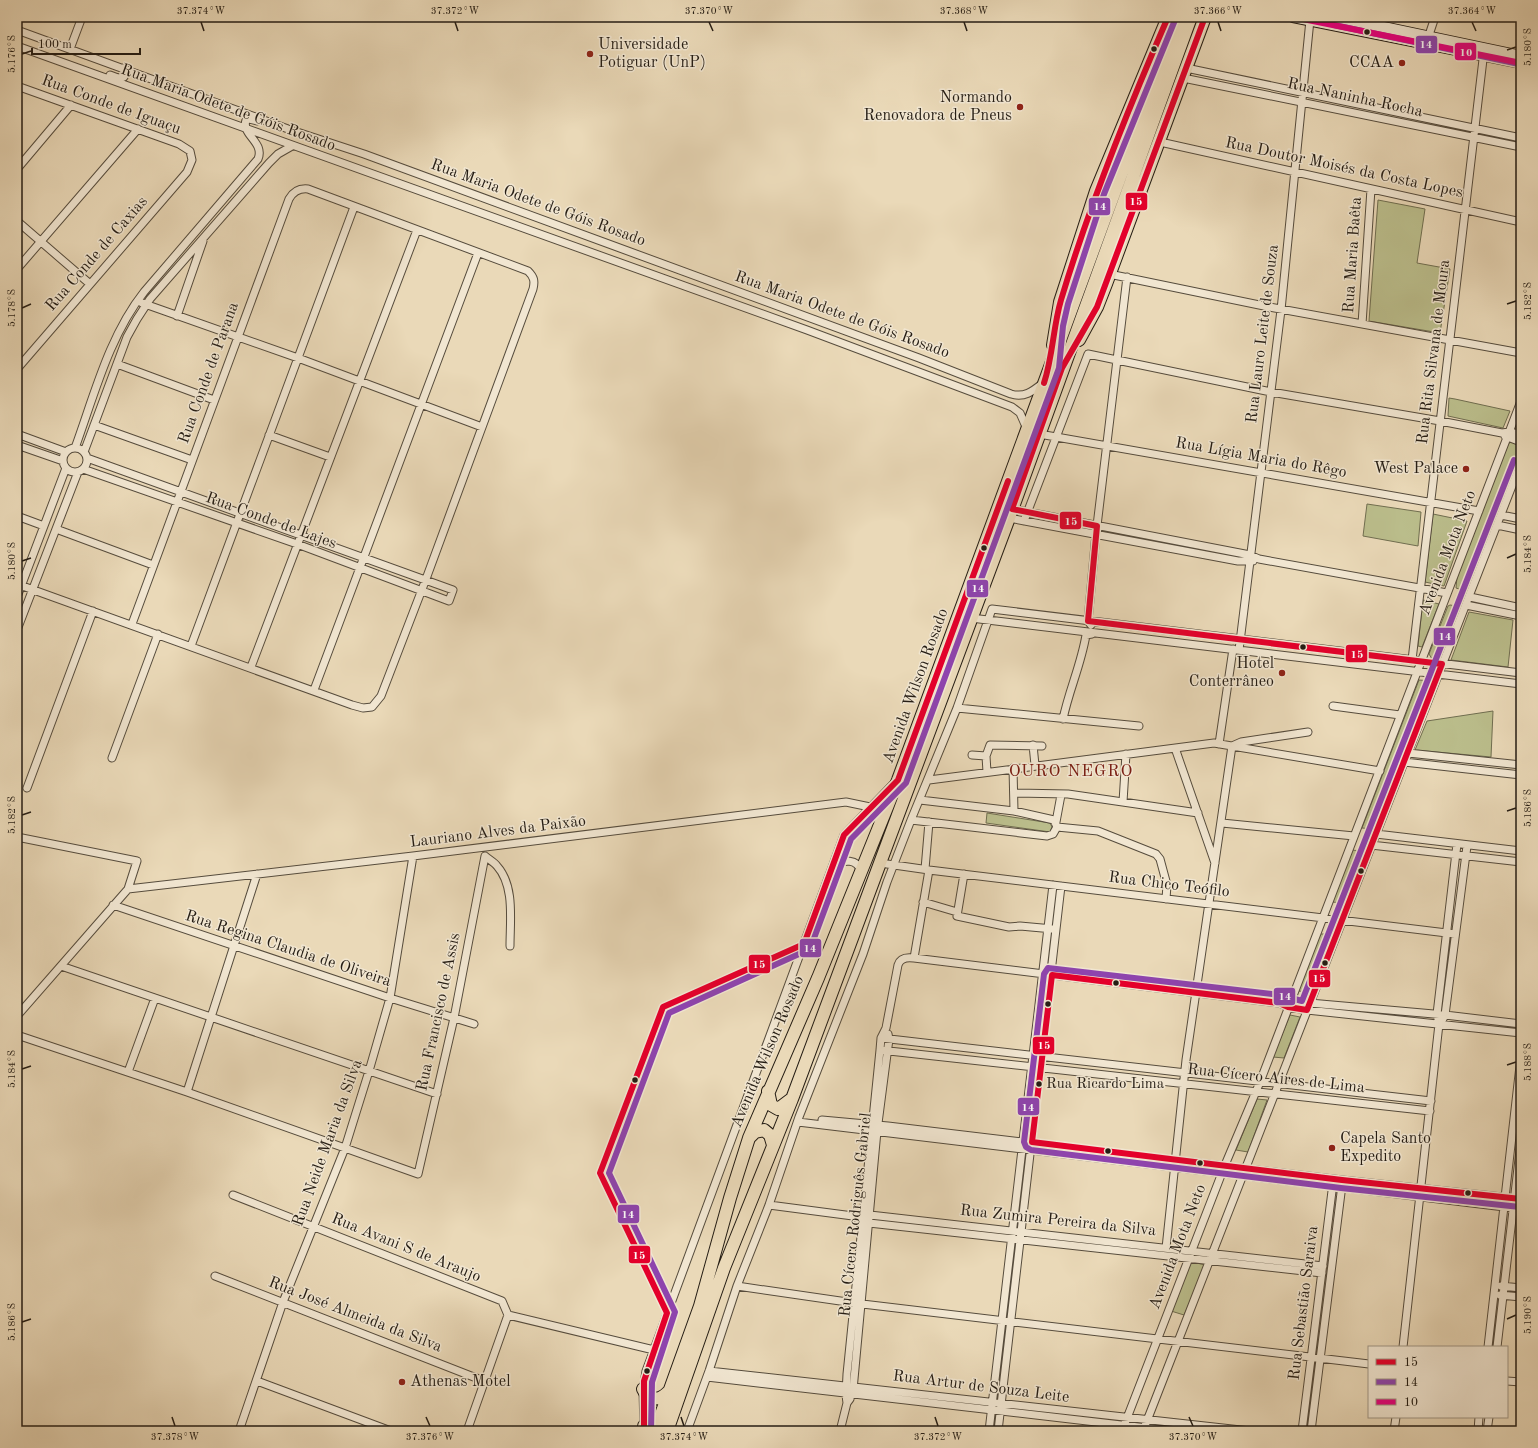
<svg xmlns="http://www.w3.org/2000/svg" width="1538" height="1448" viewBox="0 0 1538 1448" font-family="'Old Standard TT',serif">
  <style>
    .green { fill: #bbbe8c; stroke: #706e50 }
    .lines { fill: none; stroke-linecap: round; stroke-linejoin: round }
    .minor-casing { stroke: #564c3d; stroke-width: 9 }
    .secondary-casing { stroke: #251d14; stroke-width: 12 }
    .trunk-casing { stroke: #251d14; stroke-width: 14 }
    .minor { stroke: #f1e6d1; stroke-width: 7 }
    .secondary { stroke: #f1e6d1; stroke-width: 10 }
    .trunk { stroke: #ead9b8; stroke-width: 12 }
    .bus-1-casing { stroke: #f1e6d1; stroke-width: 9 }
    .bus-2-casing { stroke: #f1e6d1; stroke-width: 9 }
    .bus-3-casing { stroke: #f1e6d1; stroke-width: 9 }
    .bus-1 { stroke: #e4002b; stroke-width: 6 }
    .bus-2 { stroke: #8e44ad; stroke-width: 6 }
    .bus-3 { stroke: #e5007d; stroke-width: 6 }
    .ticks { fill: none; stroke: #251d14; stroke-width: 1.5 }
    .bus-dot { fill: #251d14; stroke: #f1e6d1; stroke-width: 1.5 }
    .poi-dot { fill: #8f2418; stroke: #f1e6d1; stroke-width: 1.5 }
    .labels { text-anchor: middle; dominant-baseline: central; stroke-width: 3; stroke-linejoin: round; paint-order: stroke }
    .bus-label { font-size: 15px; fill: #251d14; stroke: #f1e6d1; text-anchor: start }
    .poi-label { font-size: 16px; fill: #251d14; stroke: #f1e6d1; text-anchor: end }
    .street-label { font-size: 16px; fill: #251d14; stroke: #f1e6d1 }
    .neighbourhood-label { font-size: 17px; letter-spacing: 1px; fill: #7a1f14; stroke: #f1e6d1 }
    .line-badge { stroke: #f1e6d1; stroke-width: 1.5 }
    .badge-label { font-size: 11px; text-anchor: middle; font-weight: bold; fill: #fff }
    .neatline { fill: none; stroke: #251d14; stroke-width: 1.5 }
    .ticks-label { font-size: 10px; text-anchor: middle; fill: #251d14 }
  </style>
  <rect width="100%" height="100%" fill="#ead9b8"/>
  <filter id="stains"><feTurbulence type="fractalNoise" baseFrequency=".005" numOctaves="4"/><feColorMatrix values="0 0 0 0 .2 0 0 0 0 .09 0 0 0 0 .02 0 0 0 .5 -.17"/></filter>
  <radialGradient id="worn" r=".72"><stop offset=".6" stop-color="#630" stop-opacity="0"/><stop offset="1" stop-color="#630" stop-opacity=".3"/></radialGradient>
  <path class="green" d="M1378,200l47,9 -8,54 33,6 -10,64 -71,-12z
    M1449,398l6,1 55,12 -7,17 -55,-12z
    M1514,441l7,3v7l-54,137 -8,1 -3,-1 1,-11 50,-130 2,-4z
    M1367,504l54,8 -3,34 -55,-10z
    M1433,514l34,7 -23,65 -19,-4z
    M1423,600l16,4 -17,43 -4,-1z
    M1450,605l7,1 2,6 -17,45 -10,2 -3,-5 19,-48z
    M1469,612l44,8 -5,47 -57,-7z
    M1419,680l13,1 -59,148 -11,-1z
    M1493,711l-2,46 -76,-7 12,-29z
    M987,813l63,10 2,4 -2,5 -64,-9z
    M1351,850l12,1 -20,52 -11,-1z
    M1320,934h12l-23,58 -11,-1z
    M1290,1015l10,2 -16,41 -11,-1z
    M1257,1099l10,1 -19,52 -12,-2z
    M1191,1262l15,3 -22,50 -13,-4z"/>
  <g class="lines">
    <g class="minor-casing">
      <path id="minor" d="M17,30l271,99 76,25 253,93 302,111 92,36c14,4 22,-3 32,-11
        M1429,35l6,-18
        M17,46l790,284 205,77 8,6 7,16
        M70,49l12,-32
        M1186,68l335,70
        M110,75l8,3 6,-1 2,-4 -3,-5
        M1183,78l338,69
        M17,86l162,58 11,7 2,9 -5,12 -170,197
        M1160,142l361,80
        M17,169l54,-64
        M17,221l73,63
        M17,269l121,-140
        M1109,274l160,33 252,46
        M142,303l156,55 184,69
        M177,316l26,-75
        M1362,324l9,-135
        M117,364l97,36
        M94,425l98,35
        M17,434l49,18
        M1039,434l440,77
        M269,435l61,22
        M1505,436l16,6
        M17,445l46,16
        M75,448c19,-52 34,-112 69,-156l114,-133c7,-17 -17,-24 -12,-39l3,-1 8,2
        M63 460a12 12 0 1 1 24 0a12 12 0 1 1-24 0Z
        M84,452l43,-115 10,-18 13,-20 119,-136 9,-9 14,-8
        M83,469l214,75 152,57 4,-11 -366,-132
        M1012,509l238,46 9,4 188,34
        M1501,515l20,4
        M17,516l27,10
        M1009,518l229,43h15
        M1024,521l64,-167 183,38 169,29 62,12 7,-1 12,2
        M1497,525l24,5
        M56,529l97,36
        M17,584l335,121 11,3 9,-1 9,-11 45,-117 107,-290c2,-8 1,-12 -5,-18l-220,-82c-9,-1 -15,3 -19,10l-157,425
        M17,597l49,-129
        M1470,597l51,11
        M1466,605l55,11
        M971,618l550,66
        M1091,625l-3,-4 8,-87 31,-257
        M17,630l61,-158
        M191,646l163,-439
        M1239,650l42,-340 29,-290
        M1412,660l72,-609
        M251,667l166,-437
        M314,690l164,-437
        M1333,706l67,9
        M957,708l182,18
        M1063,719c6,-29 18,-54 23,-84l6,-1
        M1219,744l14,-95
        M1033,745l2,20
        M1232,746l9,-4 67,-10
        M1175,748l40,115
        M1408,753l113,12
        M972,755l14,1
        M112,758l46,-124
        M1404,762l117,13
        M1013,768l1,43
        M987,772l-1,-16 4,-11 52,1
        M929,780l285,-37 166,28
        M27,788l66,-177
        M1015,793l53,1 130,19
        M1123,802l3,-48
        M911,820l136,16 6,-2 4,-7 -3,-7 -40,-9 -94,-11
        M1056,822l5,-27
        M1222,823l132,13
        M1057,827l41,4 58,23 4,5 7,26 -1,14
        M1376,834l145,17
        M17,837l120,24 -9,28 -111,127
        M1371,845l150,17
        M880,863l49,7 526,64
        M833,865c11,-5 24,-7 28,6
        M925,869l4,-47
        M964,874l-7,42 52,11 11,-1 33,3
        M128,889l285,-33 433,-54 24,5
        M923,902l34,10
        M113,905l277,93 84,26
        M914,958l15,-88
        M61,966l376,128
        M1287,1001l158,14 76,9
        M1443,1019l2,-4 22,-169
        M17,1035l170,57 231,82 36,-156 31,-162c3,3 9,6 12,10 18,20 13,54 13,80
        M881,1038l550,63
        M880,1050l550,61
        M128,1072l27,-74
        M187,1092l70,-218
        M822,1120l66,6 454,54 179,19
        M798,1122l723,87
        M233,1195l269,106 6,14
        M769,1205l84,11 17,-1 453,51
        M858,1219l11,4 453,50
        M1166,1248l20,-188 46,-314
        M215,1276l269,105
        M737,1286l117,17 515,61
        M1501,1286l20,2
        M1500,1295l21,2
        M508,1315l146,35
        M1403,1347l36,-323 -2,-10 20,-170
        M1488,1347l33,-290
        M1497,1347l24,-205
        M709,1371l541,60
        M707,1377l466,54
        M257,1381l134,50
        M1507,1381l14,1
        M853,1390l24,-259 12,-92 -1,-5
        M847,1403l-1,-8 1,-21 33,-324 1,-12 5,-10 12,-63c2,-7 9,-8 16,-7l365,45 9,4 19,3 214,23
        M644,1428l-1,-37 3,-20 198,-536 49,-51
        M239,1431l44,-129 62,-154 24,-77 21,-73 23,-142
        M467,1431l41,-116
        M687,1431l22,-60 28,-85 32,-81 30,-88 64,-163 24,-72 24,-62 46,-112 35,-99 529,64
        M840,1431l7,-28 3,-4
        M989,1431l64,-546
        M998,1431l63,-545
        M1122,1431l103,-266 35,-83 261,-681
        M1143,1431l378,-968
        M1302,1431l31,-248
        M1311,1431l31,-246
        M1394,1431l2,-14
        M1478,1431l1,-14
        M1487,1431l2,-14"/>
    </g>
    <g class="secondary-casing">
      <path id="secondary" d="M1293,17l228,46
        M1336,17l185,39"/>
    </g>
    <g class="trunk-casing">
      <path id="trunk" d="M1079,340l18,-33 9,-23 99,-267
        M1053,345l7,-43 36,-111 72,-174
        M768,1091l3,14 7,4 12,-9
        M749,1138l6,-6 9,-2 6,5 3,10
        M643,1389l4,7c10,5 16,2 23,-6
        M644,1426v5
        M655,1431l45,-125 30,-108 19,-60 69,-160 80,-198 281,-763
        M667,1431l57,-163 68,-169 88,-236 129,-345 182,-501"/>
    </g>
    <use href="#minor" class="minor"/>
    <use href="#secondary" class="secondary"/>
    <use href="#trunk" class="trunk"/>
    <g class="bus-1-casing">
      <path id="bus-1" d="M1205,17l-108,290 -35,61 -50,141 85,17 -9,95 354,43 -135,346 -19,-3 -9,-4 -227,-28 -20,167 310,38 179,19
        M1044,383c9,-27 9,-56 17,-83 29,-97 67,-191 107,-283
        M642,1431l2,-5v-45l23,-68 -67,-140 63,-166 141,-63 40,-109 54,-55 110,-299"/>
    </g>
    <g class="bus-2-casing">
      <path id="bus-2" d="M1334,25l185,39
        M1514,460l-212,541 -22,-6 -232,-27 -4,6 -20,168 2,5 5,3 310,38 179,19
        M651,1431l1,-49 23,-70 -66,-139 60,-160 141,-64 41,-110 55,-56 153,-415 4,-42 5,-22 36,-110 71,-174"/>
    </g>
    <g class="bus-3-casing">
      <path id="bus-3" d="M1293,17l228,46"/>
    </g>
    <use href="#bus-1" class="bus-1"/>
    <use href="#bus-2" class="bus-2"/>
    <use href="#bus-3" class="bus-3"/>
  </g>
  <path class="ticks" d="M201,22l3,9M455,22l3,9M709,22l4,9M964,22l3,9M1218,22l3,9M1472,22l4,9M1507,50l9,-3M22,54l9,-3M1507,304l9,-3M22,308l9,-4M1507,558l9,-4M22,561l9,-3M1507,811l9,-3M22,815l9,-3M1507,1065l9,-3M22,1069l9,-3M1507,1319l9,-4M22,1322l9,-3M172,1417l3,9M426,1417l4,9M681,1417l3,9M935,1417l3,9M1189,1417l4,9"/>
  <g class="bus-dot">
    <circle cx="1367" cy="32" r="3.5"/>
    <circle cx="1154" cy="49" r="3.5"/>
    <circle cx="984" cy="548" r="3.5"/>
    <circle cx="1303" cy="647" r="3.5"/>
    <circle cx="1361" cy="871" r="3.5"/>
    <circle cx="1325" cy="963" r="3.5"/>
    <circle cx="1116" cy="983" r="3.5"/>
    <circle cx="1048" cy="1004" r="3.5"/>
    <circle cx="635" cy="1080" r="3.5"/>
    <circle cx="1039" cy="1084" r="3.5"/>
    <circle cx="1108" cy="1151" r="3.5"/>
    <circle cx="1200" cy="1163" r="3.5"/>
    <circle cx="1468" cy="1193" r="3.5"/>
    <circle cx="647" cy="1371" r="3.5"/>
  </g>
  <g class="poi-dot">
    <circle cx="590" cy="54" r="4"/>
    <circle cx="1402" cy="63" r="4"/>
    <circle cx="1020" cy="107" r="4"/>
    <circle cx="1466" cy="469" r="4"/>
    <circle cx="1282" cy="673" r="4"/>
    <circle cx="1332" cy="1148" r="4"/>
    <circle cx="402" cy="1382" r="4"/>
  </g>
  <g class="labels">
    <g class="bus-label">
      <text x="1046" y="1084">Rua Ricardo Lima</text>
    </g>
    <g class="poi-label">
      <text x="598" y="45" text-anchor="start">Universidade<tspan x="598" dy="18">Potiguar (UnP)</tspan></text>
      <text x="1394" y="63">CCAA</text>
      <text x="1012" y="98">Normando<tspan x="1012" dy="18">Renovadora de Pneus</tspan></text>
      <text x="1458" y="469">West Palace</text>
      <text x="1274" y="664">Hotel<tspan x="1274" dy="18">Conterrâneo</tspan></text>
      <text x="1340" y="1139" text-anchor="start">Capela Santo<tspan x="1340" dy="18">Expedito</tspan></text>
      <text x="410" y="1382" text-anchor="start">Athenas Motel</text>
    </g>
    <g class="street-label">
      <text transform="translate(1355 98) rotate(12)">Rua Naninha Rocha</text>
      <text transform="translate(111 105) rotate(20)">Rua Conde de Iguaçu</text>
      <text transform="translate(228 108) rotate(20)">Rua Maria Odete de Góis Rosado</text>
      <text transform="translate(1344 168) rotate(12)">Rua Doutor Moisés da Costa Lopes</text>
      <text transform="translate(538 203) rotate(20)">Rua Maria Odete de Góis Rosado</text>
      <text transform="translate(97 254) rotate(-49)">Rua Conde de Caxias</text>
      <text transform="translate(1353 255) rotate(-86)">Rua Maria Baêta</text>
      <text transform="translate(842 315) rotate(20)">Rua Maria Odete de Góis Rosado</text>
      <text transform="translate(1263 334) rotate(-83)">Rua Lauro Leite de Souza</text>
      <text transform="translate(1434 352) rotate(-83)">Rua Rita Silvana de Moura</text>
      <text transform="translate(209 373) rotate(-70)">Rua Conde de Parana</text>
      <text transform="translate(1261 458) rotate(10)">Rua Lígia Maria do Rêgo</text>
      <text transform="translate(271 521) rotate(20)">Rua Conde de Lajes</text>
      <text transform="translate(1448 553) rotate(-69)">Avenida Mota Neto</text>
      <text transform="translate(916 686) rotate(-70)">Avenida Wilson Rosado</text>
      <text transform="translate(498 832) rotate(-7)">Lauriano Alves da Paixão</text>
      <text transform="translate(1169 885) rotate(7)">Rua Chico Teófilo</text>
      <text transform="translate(288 949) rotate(18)">Rua Regina Claudia de Oliveira</text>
      <text transform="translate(439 1012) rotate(-78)">Rua Francisco de Assis</text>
      <text transform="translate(768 1052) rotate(-67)">Avenida Wilson Rosado</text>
      <text transform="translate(1276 1079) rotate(6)">Rua Cícero Aires de Lima</text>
      <text transform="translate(328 1143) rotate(-70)">Rua Neide Maria da Silva</text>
      <text transform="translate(856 1215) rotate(-84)">Rua Cícero Rodriguês Gabriel</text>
      <text transform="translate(1058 1221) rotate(6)">Rua Zumira Pereira da Silva</text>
      <text transform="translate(1178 1247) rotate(-69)">Avenida Mota Neto</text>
      <text transform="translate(406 1248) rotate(22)">Rua Avani S de Araujo</text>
      <text transform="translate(1304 1303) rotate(-83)">Rua Sebastião Saraiva</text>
      <text transform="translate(355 1315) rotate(21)">Rua José Almeida da Silva</text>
      <text transform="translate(981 1387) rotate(7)">Rua Artur de Souza Leite</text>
    </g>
    <g class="neighbourhood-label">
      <text x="1071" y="771">OURO NEGRO</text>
    </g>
  </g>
  <g class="line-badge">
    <rect x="1415" y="35" width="23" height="19" rx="4" fill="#8e44ad"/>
    <rect x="1454" y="42" width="23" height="19" rx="4" fill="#e5007d"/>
    <rect x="1125" y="192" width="23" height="19" rx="4" fill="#e4002b"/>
    <rect x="1088" y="197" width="23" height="19" rx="4" fill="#8e44ad"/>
    <rect x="1059" y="511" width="23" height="19" rx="4" fill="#e4002b"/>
    <rect x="966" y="579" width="23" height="19" rx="4" fill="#8e44ad"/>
    <rect x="1433" y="627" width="23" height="19" rx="4" fill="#8e44ad"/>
    <rect x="1345" y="644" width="23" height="19" rx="4" fill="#e4002b"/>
    <rect x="799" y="938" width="23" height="20" rx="4" fill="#8e44ad"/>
    <rect x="748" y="954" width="23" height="20" rx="4" fill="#e4002b"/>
    <rect x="1308" y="969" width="23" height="19" rx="4" fill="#e4002b"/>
    <rect x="1273" y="987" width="23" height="19" rx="4" fill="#8e44ad"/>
    <rect x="1032" y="1036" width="23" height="19" rx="4" fill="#e4002b"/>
    <rect x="1017" y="1097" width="23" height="19" rx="4" fill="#8e44ad"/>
    <rect x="617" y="1204" width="23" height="20" rx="4" fill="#8e44ad"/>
    <rect x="628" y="1245" width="23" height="19" rx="4" fill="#e4002b"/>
  </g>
  <g class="badge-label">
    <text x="1426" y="48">14</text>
    <text x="1466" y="56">10</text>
    <text x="1136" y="205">15</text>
    <text x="1100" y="210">14</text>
    <text x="1071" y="525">15</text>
    <text x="978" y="592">14</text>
    <text x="1445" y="640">14</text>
    <text x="1357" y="658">15</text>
    <text x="810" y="952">14</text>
    <text x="759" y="968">15</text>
    <text x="1319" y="982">15</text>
    <text x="1285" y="1000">14</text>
    <text x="1044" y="1049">15</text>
    <text x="1028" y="1111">14</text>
    <text x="628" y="1218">14</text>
    <text x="639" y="1259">15</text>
  </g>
  <rect width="1538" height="1448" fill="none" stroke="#ead9b8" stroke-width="44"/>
  <rect x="1368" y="1346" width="140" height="72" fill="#f1e6d1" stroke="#9f9685"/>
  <rect x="1376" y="1359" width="20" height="6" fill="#e4002b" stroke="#9f9685"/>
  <text x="1404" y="1366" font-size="12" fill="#251d14">15</text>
  <rect x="1376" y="1379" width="20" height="6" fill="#8e44ad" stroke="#9f9685"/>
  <text x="1404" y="1386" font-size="12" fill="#251d14">14</text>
  <rect x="1376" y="1399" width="20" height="6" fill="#e5007d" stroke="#9f9685"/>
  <text x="1404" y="1406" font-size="12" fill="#251d14">10</text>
  <path d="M32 48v6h108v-6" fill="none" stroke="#251d14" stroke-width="2"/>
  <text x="38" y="48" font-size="12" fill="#251d14" stroke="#f1e6d1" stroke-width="3" paint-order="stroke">100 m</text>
  <rect x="22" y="22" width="1494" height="1404" class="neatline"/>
  <g class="ticks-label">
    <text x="201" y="14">37.374°W</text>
    <text x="455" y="14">37.372°W</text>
    <text x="709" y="14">37.370°W</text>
    <text x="964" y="14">37.368°W</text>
    <text x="1218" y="14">37.366°W</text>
    <text x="1472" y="14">37.364°W</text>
    <text transform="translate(1527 47) rotate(-90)" y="4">5.180°S</text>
    <text transform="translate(11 54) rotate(-90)" y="4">5.176°S</text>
    <text transform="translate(1527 301) rotate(-90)" y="4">5.182°S</text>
    <text transform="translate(11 308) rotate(-90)" y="4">5.178°S</text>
    <text transform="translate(1527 554) rotate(-90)" y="4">5.184°S</text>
    <text transform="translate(11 561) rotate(-90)" y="4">5.180°S</text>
    <text transform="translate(1527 808) rotate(-90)" y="4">5.186°S</text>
    <text transform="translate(11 815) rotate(-90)" y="4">5.182°S</text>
    <text transform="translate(1527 1062) rotate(-90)" y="4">5.188°S</text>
    <text transform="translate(11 1069) rotate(-90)" y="4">5.184°S</text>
    <text transform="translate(1527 1315) rotate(-90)" y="4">5.190°S</text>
    <text transform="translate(11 1322) rotate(-90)" y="4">5.186°S</text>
    <text x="175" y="1440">37.378°W</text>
    <text x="430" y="1440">37.376°W</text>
    <text x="684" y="1440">37.374°W</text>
    <text x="938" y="1440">37.372°W</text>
    <text x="1193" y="1440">37.370°W</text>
  </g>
  <rect width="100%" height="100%" filter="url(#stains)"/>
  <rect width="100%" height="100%" fill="url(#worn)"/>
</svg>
